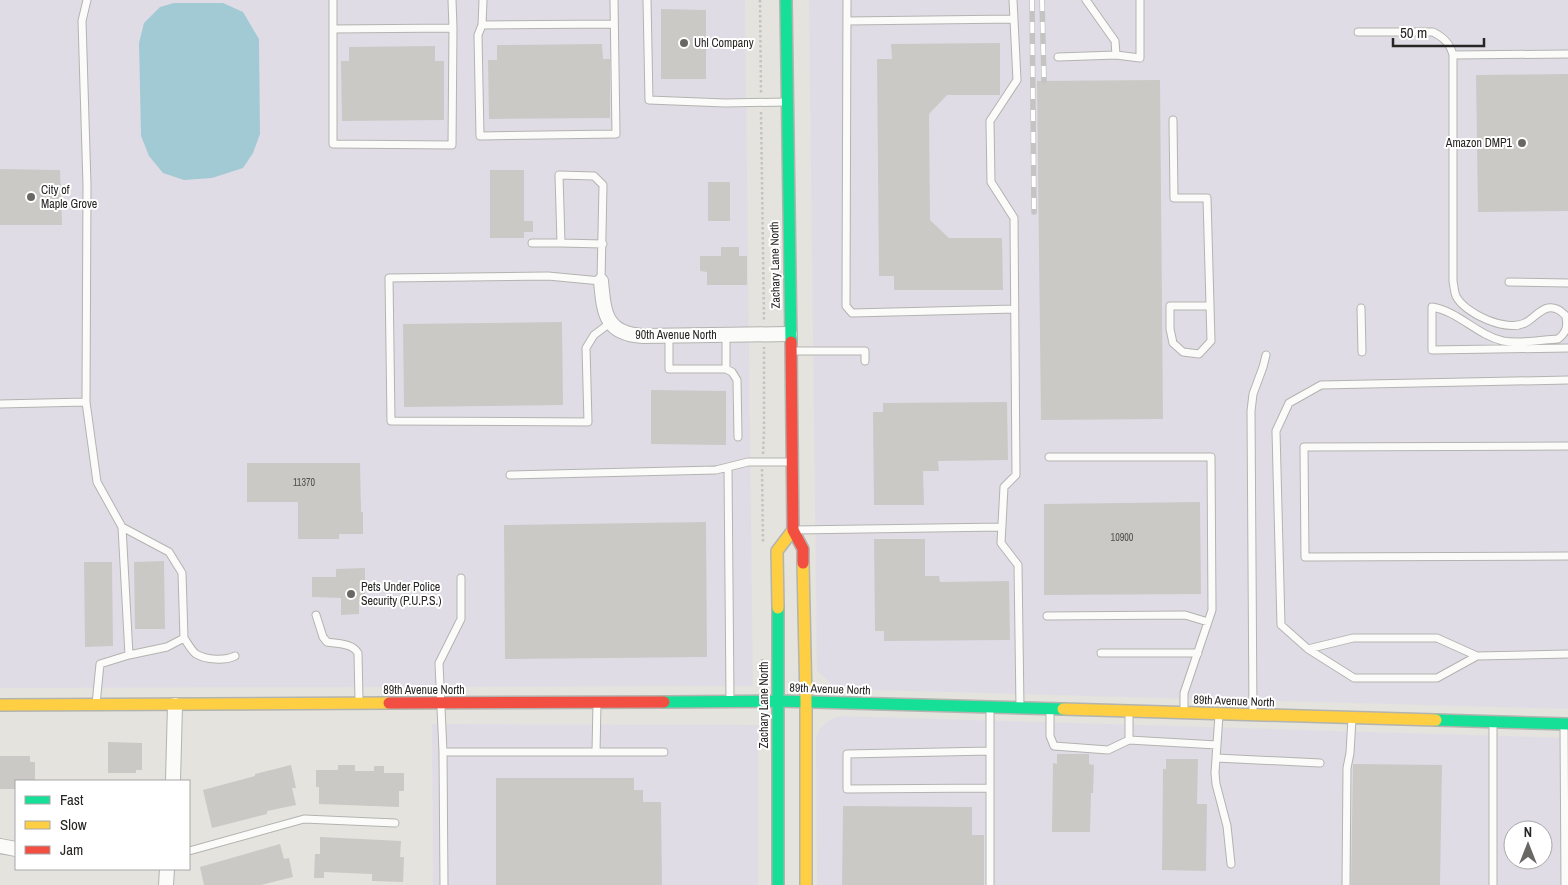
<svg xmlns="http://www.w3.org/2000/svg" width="1568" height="885" viewBox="0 0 1568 885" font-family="'Archivo Narrow',sans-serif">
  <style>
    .industrial { fill: #e0dce6; fill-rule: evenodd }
    .water { fill: #a2cad4 }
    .building { fill: #cac9c5 }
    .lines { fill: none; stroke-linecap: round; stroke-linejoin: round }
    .lane-casing { stroke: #b3b3af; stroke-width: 9 }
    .street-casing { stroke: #b3b3af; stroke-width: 16 }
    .fast-casing { stroke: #b3b3af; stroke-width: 14 }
    .slow-casing { stroke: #b3b3af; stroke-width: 14 }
    .jam-casing { stroke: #b3b3af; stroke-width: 14 }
    .path { stroke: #c3c3c2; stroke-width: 2.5; stroke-dasharray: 2.5 2.5; stroke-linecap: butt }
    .lane { stroke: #fbfbfa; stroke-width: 7 }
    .street { stroke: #fbfbfa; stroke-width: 14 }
    .fast { stroke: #16e098; stroke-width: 11 }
    .slow { stroke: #ffcf43; stroke-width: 11 }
    .jam { stroke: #f24e42; stroke-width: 11 }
    .rail-casing { stroke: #c4c4c3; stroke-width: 5.5 }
    .rail { stroke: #fff; stroke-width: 4; stroke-dasharray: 11; stroke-linecap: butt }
    .poi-dot { fill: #696865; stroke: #fff; stroke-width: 2 }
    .labels { text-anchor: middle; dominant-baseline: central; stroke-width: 4; stroke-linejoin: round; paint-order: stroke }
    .number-label { font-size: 10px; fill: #52504e }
    .poi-label { font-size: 12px; fill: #272624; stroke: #fff; text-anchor: start }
    .street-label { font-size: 12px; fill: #272624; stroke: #fff }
  </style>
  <rect width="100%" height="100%" fill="#e4e3de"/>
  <path class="industrial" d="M0,0h745l8,686 -753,2z
    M809,0h759v709l-731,-20 -20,-18z
    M840,716l728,22v147h-751l-1,-145 2,-9 6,-7 8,-5zM1513,830h30v30h-30z
    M432,724l326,1v160h-325z"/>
  <path class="water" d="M174,3h49l20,9 16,27 1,95 -7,19 -10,15 -31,10 -28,2 -21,-7 -14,-17 -8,-20 -2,-93 5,-20 16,-16z"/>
  <path class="building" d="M661,9l45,1v69h-45z
    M1000,43v52h-53l-18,19 1,106 19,18h53l1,52h-109v-14h-15l-2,-217h15l-1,-15z
    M602,44l1,15h7v59l-121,1 -1,-59h9v-15z
    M435,46v15h9v59l-102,1 -1,-60h8v-14z
    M1568,74v137l-90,1 -2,-137z
    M1160,80l3,339 -122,1 -4,-339z
    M0,169l60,1 2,55h-62z
    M490,170h34v51h9v11h-9v6h-34z
    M708,182h22v39h-22z
    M721,247h18v9h8v29h-40v-13l-7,-1v-15h21z
    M562,322l1,83 -159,2 -1,-83z
    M651,390l75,1v54l-75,-1z
    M1007,402l1,58 -70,1 1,10h-16l1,34h-50l-1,-93h10v-9z
    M247,463h113l1,49h2v22h-24v5h-41v-37h-51z
    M1200,502l1,92 -157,1v-91z
    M706,522l1,135 -202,2 -1,-134z
    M874,539h51v37h14l1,6 69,-1 1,59 -126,1v-10h-9z
    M164,561l1,68h-30l-1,-67z
    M84,562h28l1,84 -28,1z
    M365,568v31h-6v15l-18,1v-17l-29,-1v-20h24v-8z
    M108,742l34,1v27h-6v3h-28z
    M1057,754h32v10l5,1 -1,28h-2l-1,39h-38l1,-69 4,1z
    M0,756h30v6h5v18l-19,1v8h-16z
    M1166,759h32l-1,45h10l-1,67 -44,-1 1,-101h3z
    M1353,764l89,1 -2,120h-89z
    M291,765l5,23h-4l4,17 -29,6v3l-55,14 -9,-38 52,-14v-2z
    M338,765h17v6h19v-5h10v7h20v18h-5v16l-80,-3v-17h-3v-17h22z
    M496,778h138v12h9v12h18l1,83h-166z
    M843,806l129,1v28h12v50h-142z
    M320,837l81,4 -1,16h4l-1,25 -31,-1v-7l-48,-2v6h-10l1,-24h5z
    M280,844l4,15 5,-1 4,19 -32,8h-57l-4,-18z"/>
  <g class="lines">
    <g class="lane-casing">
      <path id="lane" d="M333,0v29l120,-1 -1,-28
        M483,0l-1,25 -4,10 2,101 136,-2 -2,-134
        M647,0l2,100 76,3 61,-1
        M847,0l-1,306 6,7 163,-4
        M1013,0l4,80 -27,41 1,61 23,36 2,257 -12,12 -3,56 17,22 2,143
        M847,21l167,-2
        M482,25l132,-1
        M333,29v115l119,1 1,-117
        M1358,32h75c10,5 17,11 20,23v226c1,5 1,10 3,15 9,18 50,36 69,27 8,-4 14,-13 23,-15 9,-2 15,5 20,10
        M1116,55l24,3v-58
        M1453,55l115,-1
        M1058,57l58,-2 -1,-14 -29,-41
        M1173,120l1,78h33l4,143 -12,13 -16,-2 -10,-9 -3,-14v-23h40
        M532,243h29l-2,-68 35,1 9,9 -2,96 -53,-5 -159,2 2,143 197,1 -2,-74 8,-13 16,-12
        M561,243l42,1
        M1509,282l59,1
        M1361,308l1,44
        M1566,317c2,10 0,16 -8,22 -17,1 -38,5 -55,2 -26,-6 -45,-30 -71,-34v43l136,-2
        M669,336v33h57v-34
        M792,351h73v10
        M726,369l6,3 5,8 1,57
        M86,402l11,80 25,45 7,128 -29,9 -4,40
        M0,404l86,-2 1,-217 -5,-164 5,-21
        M1568,446l-264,1 1,110 263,-1
        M1049,457h162l1,153 -28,83v20
        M728,468l2,232
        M510,475l206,-5 32,-8h43
        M122,527l47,25 13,21 2,65 -17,9 -38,8
        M794,530l208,-3
        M461,578v41l-22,44 4,89h221
        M316,615l7,22 4,5c11,2 25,1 31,11l1,48
        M1047,616l138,-1 23,7
        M184,638c3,4 7,12 12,16 10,6 29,7 39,2
        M1308,649l45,-11h84l40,18 91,-2
        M1101,653h97
        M1477,656l-40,22h-83l-46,-29 -27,-24 -5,-194 13,-28 32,-18 247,-5
        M1050,710v26l4,10 54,4 21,-10
        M1129,713v27l88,5
        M1219,715l-4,58 1,11 11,42 4,38
        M1253,715l-2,-304 2,-17 10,-27 3,-12
        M1493,723v162
        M1564,724l1,161
        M990,751l-143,3v35l143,-1
        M443,752l1,133
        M596,752l1,-49
        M1216,758l104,5
        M189,851l115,-32 91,4
        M990,885v-177
        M1346,885l1,-117 3,-15 2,-35"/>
    </g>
    <g class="street-casing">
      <path id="street" d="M601,281c3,32 4,53 42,55l147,-2
        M173,781l2,-76
        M0,846l16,3
        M166,885l1,-16"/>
    </g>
    <g class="fast-casing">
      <path id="fast" d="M786,0l5,342
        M778,608v277
        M664,702l115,-1 284,8
        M1436,720l132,4"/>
    </g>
    <g class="slow-casing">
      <path id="slow" d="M803,563l3,139v183
        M778,608l-1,-57 16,-21
        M0,705l389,-2
        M1063,709l373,11"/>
    </g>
    <g class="jam-casing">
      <path id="jam" d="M791,342l2,188 10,19v14
        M389,703l275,-1"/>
    </g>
    <path class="path" d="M760,0l1,94
      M761,112l3,209
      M763,454l1,-23v-84
      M762,469l1,75
      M762,659v15
      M762,717v17"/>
    <use href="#lane" class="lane"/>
    <use href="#street" class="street"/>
    <use href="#fast" class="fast"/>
    <use href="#slow" class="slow"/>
    <use href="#jam" class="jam"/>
    <g class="rail-casing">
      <path id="rail" d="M1032,0l2,212
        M1042,0l2,81"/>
    </g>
    <use href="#rail" class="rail"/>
  </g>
  <g class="poi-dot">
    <circle cx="684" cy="43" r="5"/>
    <circle cx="1522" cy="143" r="5"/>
    <circle cx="31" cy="197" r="5"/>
    <circle cx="351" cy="594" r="5"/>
  </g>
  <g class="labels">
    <g class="number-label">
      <text x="304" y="482">11370</text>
      <text x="1122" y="537">10900</text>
    </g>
    <g class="poi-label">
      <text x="694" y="43">Uhl Company</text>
      <text x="1512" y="143" text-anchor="end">Amazon DMP1</text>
      <text x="41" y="190">City of<tspan x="41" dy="14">Maple Grove</tspan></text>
      <text x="361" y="587">Pets Under Police<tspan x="361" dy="14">Security (P.U.P.S.)</tspan></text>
    </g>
    <g class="street-label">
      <text transform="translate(775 265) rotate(-91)">Zachary Lane North</text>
      <text x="676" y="335">90th Avenue North</text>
      <text transform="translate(830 689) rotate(2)">89th Avenue North</text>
      <text x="424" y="690">89th Avenue North</text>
      <text transform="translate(1234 701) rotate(2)">89th Avenue North</text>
      <text transform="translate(764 705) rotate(-90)">Zachary Lane North</text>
    </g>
  </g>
  <rect x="15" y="780" width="175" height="90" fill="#ffffff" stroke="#a9a8a7"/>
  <rect x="25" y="796" width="25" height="8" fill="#16e098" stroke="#a9a8a7"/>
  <text x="60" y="805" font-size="15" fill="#272624">Fast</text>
  <rect x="25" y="821" width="25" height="8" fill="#ffcf43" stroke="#a9a8a7"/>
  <text x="60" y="830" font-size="15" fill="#272624">Slow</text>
  <rect x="25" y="846" width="25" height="8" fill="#f24e42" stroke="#a9a8a7"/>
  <text x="60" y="855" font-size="15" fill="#272624">Jam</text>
  <g transform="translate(1528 845)"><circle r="24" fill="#ffffff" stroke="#a9a8a7"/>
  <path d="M0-4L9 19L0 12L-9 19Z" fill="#696865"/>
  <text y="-8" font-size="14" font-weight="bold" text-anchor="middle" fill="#272624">N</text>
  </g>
  <path d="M1393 38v8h91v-8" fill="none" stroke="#272624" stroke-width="2.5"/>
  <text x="1400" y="38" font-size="15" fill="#272624" stroke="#ffffff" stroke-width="4" paint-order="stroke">50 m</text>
</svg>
